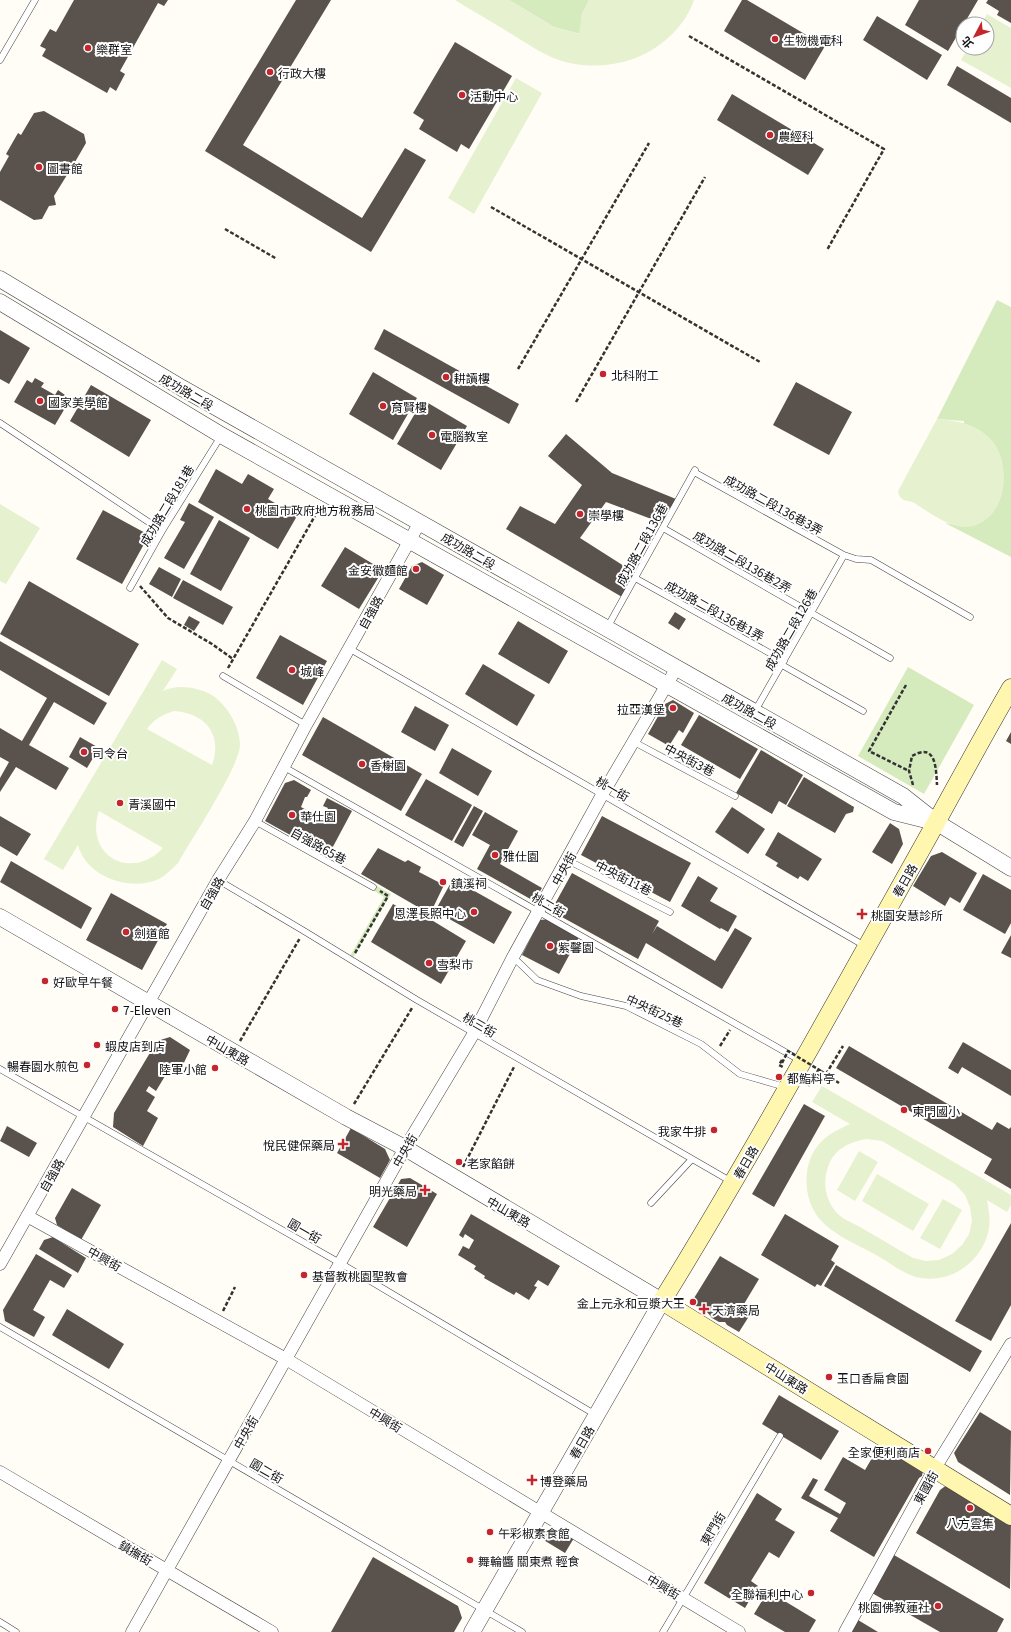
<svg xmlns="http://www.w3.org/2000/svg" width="1011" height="1632" viewBox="0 0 1011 1632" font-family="Georgia,'Noto Sans TC',serif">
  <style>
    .green { fill: #d5ebbd }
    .pitch { fill: #e6f2cf; fill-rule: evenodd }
    .building { fill: #5a524d }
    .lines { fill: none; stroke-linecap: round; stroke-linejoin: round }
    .service-casing { stroke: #444; stroke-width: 7 }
    .minor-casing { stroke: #444; stroke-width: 13 }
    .tertiary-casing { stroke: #444; stroke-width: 17 }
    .secondary-casing { stroke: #333; stroke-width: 19 }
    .path { stroke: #333; stroke-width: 2.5; stroke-dasharray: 4 2; stroke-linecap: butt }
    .service { stroke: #fff; stroke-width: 6 }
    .minor { stroke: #fff; stroke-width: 12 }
    .tertiary { stroke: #fff; stroke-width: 16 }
    .secondary { stroke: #fff6b0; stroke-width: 18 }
    .path-bridge { stroke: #333; stroke-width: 2.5; stroke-dasharray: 4 2; stroke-linecap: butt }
    .poi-dot { fill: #c4262e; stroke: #fff; stroke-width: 1.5 }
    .labels { text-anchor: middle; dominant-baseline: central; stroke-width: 4; stroke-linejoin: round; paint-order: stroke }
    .poi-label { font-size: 12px; fill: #111; stroke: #fff; text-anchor: start }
    .street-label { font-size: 12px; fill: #111; stroke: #fff }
  </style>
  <rect width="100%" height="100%" fill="#fffdf5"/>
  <path class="green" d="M509,0h80l-7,14 -2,20 -26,-7z
    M997,300l14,7v250l-66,-34 18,3 1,-105 -27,-2z
    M908,667l66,38 -50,89 -66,-38z
    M375,885l16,9 -38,64 -3,-2 34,-59 -11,-7z"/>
  <path class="pitch" d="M455,0h54l45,27 25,7 3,-20 7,-14h105c-7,21 -24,39 -42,50 -30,18 -71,21 -103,6 -11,-5 -21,-12 -31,-18 -21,-13 -42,-25 -63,-38z
    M987,14l24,14v60l-50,-28 7,-12h19v-24h-5z
    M516,78l26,15 -68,121 -26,-16z
    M937,419c22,2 42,5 57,24 17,24 13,71 -18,82 -17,7 -37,-6 -51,-15 -4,-2 -9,-7 -13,-8 -8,-2 -12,-1 -14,-11z
    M0,504l40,24 -34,56 -6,-3z
    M162,660l15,9 -14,22c14,-7 33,-4 47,3 16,9 30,32 30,51 0,21 -49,95 -62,118 -6,6 -12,12 -19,16 -29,13 -73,-2 -81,-34l-15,25 -19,-11zM174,711c31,2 49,23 38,54l-65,-36c7,-10 15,-14 27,-18zM99,811l64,37c-32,34 -79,7 -64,-37z
    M822,1086l189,109v10l-4,7 -20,-12c2,11 4,23 1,33 -8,31 -40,52 -72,44 -12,-3 -29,-16 -40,-22 -19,-11 -44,-20 -58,-38 -16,-21 -16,-57 4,-76 8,-8 17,-12 28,-17l-38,-22zM867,1139l15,2 73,43 10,11 5,12 2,14 -3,13 -7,11 -10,9 -13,6 -13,1 -13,-3c-18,-10 -35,-21 -53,-31 -7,-4 -15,-7 -21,-12 -13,-12 -17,-31 -11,-48 6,-18 21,-25 39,-28z
    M859,1151l19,11 -23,39 -18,-11z
    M877,1174l52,30 -16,27 -51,-30z
    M943,1199l19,11 -22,39 -20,-11z"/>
  <path class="building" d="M74,0h94l-4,6 -6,-3 -38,68 5,3 -9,17 -6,-4 -3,6 -65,-37 4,-7 -6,-3 10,-17 6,3z
    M296,0h35l-88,145 119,73 43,-70 21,12 -55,92 -166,-101z
    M742,0h5l78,46 -20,34 -81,-49z
    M919,0h59l-30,51 -43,-26z
    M988,0h23v23l-14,-8 2,-4 -13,-8z
    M877,16l65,39 -15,25 -64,-40z
    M455,42l57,34 -43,73 -8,-5 -4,8 -38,-23 5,-9 -11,-7z
    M957,66l54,32v25l-64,-38z
    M732,94l92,55 -16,26 -91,-55z
    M44,111l40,23 2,9 -11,19v10l-8,3 -13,21 2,9 -7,1 -7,13 -8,1 -34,-20v-28l9,-16 -3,-2 12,-21 3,2 13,-22z
    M384,329l135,75 -10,20 -135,-75z
    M0,330l30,18 -21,36 -9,-5z
    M373,372l44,26 -24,42 -44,-26z
    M35,378l9,5 -3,4 14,8 3,-5 7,5 -2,5 5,3 -13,22 -41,-23 13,-22 5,3z
    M796,382l56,30 -23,43 -56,-30z
    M91,385l60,35 -22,37 -59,-36z
    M423,400l44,26 -26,44 -44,-26z
    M566,434l46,39 64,26 -14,24 -56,-21 -26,36 55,35 -13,24 -116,-68 14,-23 35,18 27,-39 -34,-29z
    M216,469l26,15 6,-10 26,15 -6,10 29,17 -19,33 -80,-47z
    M189,503l25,14 -30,52 -20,-11 21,-36 -5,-2z
    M103,510l46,25 -27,49 -46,-25z
    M219,520l31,18 -29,53 -31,-17z
    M345,547l38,23 -24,39 -38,-23z
    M422,562l22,13 -17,30 -28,-16 13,-23z
    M159,567l22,12 -9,18 -23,-13z
    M183,580l50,27 -10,18 -50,-27z
    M29,581l110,63 -30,52 -109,-62z
    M675,612l11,7 -7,11 -11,-7z
    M189,616l11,6 -6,9 -10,-6z
    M518,621l50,30 -19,33 -51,-30z
    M280,635l47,26 -24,44 -47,-27z
    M0,641l107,62 -13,22 -40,-23 -25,43 40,23 -13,22 -40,-23 -16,25v-14l9,-16 -9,-5v-29l22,13 25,-43 -47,-28z
    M483,664l52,31 -18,31 -52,-32z
    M673,700l21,13 -11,20 -4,-3 -10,16 -21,-12 17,-30z
    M415,706l34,19 -14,26 -34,-19z
    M699,715l59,34 -18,30 -59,-34z
    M323,717l99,57 -21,37 -99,-56z
    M1011,732v12l-5,-3z
    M80,737l19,11 -12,20 -18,-11z
    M452,748l40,23 -14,25 -39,-23z
    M761,750l42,25 -17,30 -7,-4 -7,13 -36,-21z
    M804,777l50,30 -1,5 -7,2 -11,19 -48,-27z
    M426,779l46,26 -20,36 -47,-26z
    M294,780l17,10 -4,7h-2l-4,10 22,12 5,-11 -5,-2 4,-8 25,13 -24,45 -63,-35 20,-38z
    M474,806l9,5 -20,36 -9,-5z
    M732,807l33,22 -17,25 -33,-22z
    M485,812l33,19 -18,33 42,24 -8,13 -57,-32 13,-24 -18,-10z
    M0,816l31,18 -14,22 -17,-10z
    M602,816l89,47 -21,39 -89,-47z
    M890,823l9,6 4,15 -11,20 -20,-12z
    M778,832l44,27 -14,22 -8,-5 -2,3 -22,-13 2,-3 -13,-8z
    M378,848l27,14 3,-2 13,7 -2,5 25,13 -14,29 -69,-40z
    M942,852l35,21 -17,30 -10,-6 -5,9 -32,-20 18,-30z
    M11,861l81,47 -11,21 -81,-47z
    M572,873l87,48 -7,13 5,-8 58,35 20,-33 17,10 -30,51 -76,-46 -8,16 -87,-48z
    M983,874l28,16v33l-6,11 -42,-24z
    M698,876l20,12 -8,13 27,15 -9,16 -7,-4 -1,1 -39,-23z
    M453,879l59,33 -18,32 -59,-33z
    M111,893l56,31 -25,46 -56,-30z
    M393,904l24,14 3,-5 46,28 -25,43 -70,-42z
    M550,919l29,18 -20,37 -37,-19 18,-35z
    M1011,935v23l-10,-5z
    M170,1037l20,13 -10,21 -9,-5 -15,25 -7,-5 -3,5 9,6 -8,14 11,7 -15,28 -30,-19 1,-14 43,-72z
    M963,1042l48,28v26l-49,-29 -4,7 -10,-6z
    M849,1046l143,84 5,-8 12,7 2,-2v62l-27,-16 8,-14 -156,-91z
    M804,1104l21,12 -51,91 -22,-13z
    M7,1126l30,17 -8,14 -29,-16z
    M351,1128l34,21 5,11 -10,18 -43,-25z
    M410,1178l27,16 -30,53 -34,-20 28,-48z
    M72,1188l29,17 -20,35 -24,-15 -2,-7z
    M471,1214l89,52 -12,20 -10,-6 -4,6 3,1 -8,13 -13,-8 -2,3 -30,-17 1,-2 -11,-7 2,-3 -18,-11 5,-9 6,3 5,-9 -9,-6 -2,4 -4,-3z
    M785,1214l54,32 -8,14 4,3 -14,23 -4,-2 -2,3 -54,-32z
    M1011,1223v82l-20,36 -36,-20z
    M53,1237l33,21 -8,15 -39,-24 5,-9z
    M36,1254l36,21 -8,13 -14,-8 -17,30 12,7 -11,20 -29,-16 -2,-11z
    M720,1256l39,23 -15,25 9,6 -14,22 -12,-7 -2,-3h-6l-7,-4 -5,-6 -16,-9z
    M836,1265l146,86 -12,21 -146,-86z
    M67,1309l57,35 -15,25 -57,-34z
    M779,1395l60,36 -18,29 -59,-36z
    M980,1412l31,19 -1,64 -52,-33 -4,-9z
    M879,1446l44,25 -1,5 -3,2 -45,79 -44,-26 8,-13 -37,-20 12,-20 5,2 -9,16 31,18 6,-11 -22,-13 19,-33 22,13z
    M948,1484l63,36 -1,69 -94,-56 24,-43z
    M757,1493l25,16 -7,11 20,12 -16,26 -10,-6 -18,29 7,5 -13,22 -41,-25z
    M556,1526l18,12 -9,15 -23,-14 4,-7z
    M894,1555l110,64 -7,13h-57l-68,-39z
    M373,1557l85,49 4,12 -8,14h-123z
    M768,1591l48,29 -7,12h-24l-31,-18z
    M858,1620l20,12h-27z"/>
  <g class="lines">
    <g class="service-casing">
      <path id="service" d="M0,60l35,-60
        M0,423l162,108
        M694,472l150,83 12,4 15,1 99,57
        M663,528l227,130
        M635,578l149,83
        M130,588l32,-57 59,-95
        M607,628l88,-158
        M350,649l515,297
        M782,665l81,46
        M223,676l83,49
        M755,711l89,-156
        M634,742l101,54
        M284,767l517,294
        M255,821l118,66
        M567,860l103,52
        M218,880l86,51 113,69 315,182
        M513,957l24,23 44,16 45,10 75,38 39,30 45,13
        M0,1069l340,194 256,152
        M651,1203l41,-44
        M0,1327l522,305
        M0,1622l16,10
        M663,1632l117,-196"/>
    </g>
    <g class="minor-casing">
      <path id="minor" d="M27,1216l259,143 453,273
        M0,1264l218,-384 37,-59 51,-96 114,-203
        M0,1472l272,160
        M132,1632l273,-484 69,-115 39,-76 89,-162 74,-126
        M845,1632l90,-164 76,-124"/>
    </g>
    <g class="tertiary-casing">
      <path id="tertiary" d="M0,279l182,109 721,408 33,26 75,46
        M0,302l221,133 673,377 36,9
        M0,917l346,200 59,31 257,153 -190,331"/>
    </g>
    <g class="secondary-casing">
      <path id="secondary" d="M1011,688c-32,55 -62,112 -93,167 -84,150 -166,300 -256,446l349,215"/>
    </g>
    <path class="path" d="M689,36l195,113 -57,101
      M491,207l269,155
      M225,229l52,30
      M518,369l131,-226
      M576,402l129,-225
      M140,586l28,32 44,26 21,15
      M228,668l92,-161
      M906,685l-37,66 40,20
      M913,785l-4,-14 3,-15c24,-14 24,12 25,29
      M355,953l33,-57 -8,-5
      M240,1041l60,-103
      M720,1046l10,-16
      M782,1060l-3,5 4,2
      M821,1071l18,12
      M826,1074l17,-28
      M807,1083l2,2 10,-16
      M354,1104l58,-96
      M463,1167l51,-100
      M223,1311l12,-24"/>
    <use href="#service" class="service"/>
    <use href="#minor" class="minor"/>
    <use href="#tertiary" class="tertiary"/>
    <use href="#secondary" class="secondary"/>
    <path class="path-bridge" d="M782,1063l6,-12 33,20"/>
  </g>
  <g class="poi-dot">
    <circle cx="775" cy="39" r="4"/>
    <circle cx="88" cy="48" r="4"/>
    <circle cx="270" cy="72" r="4"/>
    <circle cx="462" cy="95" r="4"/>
    <circle cx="770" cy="135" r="4"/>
    <circle cx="39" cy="167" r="4"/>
    <circle cx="603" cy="374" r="4"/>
    <circle cx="446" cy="377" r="4"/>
    <circle cx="40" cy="401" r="4"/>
    <circle cx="383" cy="406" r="4"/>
    <circle cx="432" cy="435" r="4"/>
    <circle cx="247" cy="509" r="4"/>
    <circle cx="580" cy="514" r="4"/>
    <circle cx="416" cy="569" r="4"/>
    <circle cx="292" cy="670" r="4"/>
    <circle cx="673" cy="708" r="4"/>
    <circle cx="84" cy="752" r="4"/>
    <circle cx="362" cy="764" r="4"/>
    <circle cx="120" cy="803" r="4"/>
    <circle cx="292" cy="815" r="4"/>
    <circle cx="495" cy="855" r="4"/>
    <circle cx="443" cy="882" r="4"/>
    <circle cx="474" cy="912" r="4"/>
    <path d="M860 908h4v4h4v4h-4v4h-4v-4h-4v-4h4z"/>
    <circle cx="126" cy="932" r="4"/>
    <circle cx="550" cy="946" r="4"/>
    <circle cx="429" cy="963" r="4"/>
    <circle cx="45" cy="981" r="4"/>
    <circle cx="115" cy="1009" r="4"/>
    <circle cx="97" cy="1045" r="4"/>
    <circle cx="87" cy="1065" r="4"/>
    <circle cx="215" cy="1068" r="4"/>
    <circle cx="779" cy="1077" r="4"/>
    <circle cx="904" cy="1110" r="4"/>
    <circle cx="714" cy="1130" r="4"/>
    <path d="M341 1138h4v4h4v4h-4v4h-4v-4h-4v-4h4z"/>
    <circle cx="459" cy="1162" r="4"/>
    <path d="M423 1184h4v4h4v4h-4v4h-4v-4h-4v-4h4z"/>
    <circle cx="304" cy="1275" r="4"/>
    <circle cx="693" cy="1302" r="4"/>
    <path d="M702 1303h4v4h4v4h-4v4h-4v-4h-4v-4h4z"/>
    <circle cx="829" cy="1377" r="4"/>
    <circle cx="928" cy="1451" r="4"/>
    <path d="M530 1474h4v4h4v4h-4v4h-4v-4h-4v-4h4z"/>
    <circle cx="970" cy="1508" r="4"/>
    <circle cx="490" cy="1532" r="4"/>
    <circle cx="470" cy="1560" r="4"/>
    <circle cx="811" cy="1593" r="4"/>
    <circle cx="938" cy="1606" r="4"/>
  </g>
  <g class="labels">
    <g class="poi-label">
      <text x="783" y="39">生物機電科</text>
      <text x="96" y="48">樂群室</text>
      <text x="278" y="72">行政大樓</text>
      <text x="470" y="95">活動中心</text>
      <text x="778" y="135">農經科</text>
      <text x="47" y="167">圖書館</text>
      <text x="611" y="374">北科附工</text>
      <text x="454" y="377">耕讀樓</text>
      <text x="48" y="401">國家美學館</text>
      <text x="391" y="406">育賢樓</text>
      <text x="440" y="435">電腦教室</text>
      <text x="255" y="509">桃園市政府地方稅務局</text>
      <text x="588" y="514">崇學樓</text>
      <text x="408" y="569" text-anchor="end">金安徽麵館</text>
      <text x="300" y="670">城峰</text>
      <text x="665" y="708" text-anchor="end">拉亞漢堡</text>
      <text x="92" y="752">司令台</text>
      <text x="370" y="764">香榭園</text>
      <text x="128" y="803">青溪國中</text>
      <text x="300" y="815">華仕園</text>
      <text x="503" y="855">雅仕園</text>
      <text x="451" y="882">鎮溪祠</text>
      <text x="466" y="912" text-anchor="end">恩澤長照中心</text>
      <text x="871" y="914">桃園安慧診所</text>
      <text x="134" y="932">劍道館</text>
      <text x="558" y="946">紫馨園</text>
      <text x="437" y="963">雪梨市</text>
      <text x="53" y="981">好歐早午餐</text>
      <text x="123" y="1009">7-Eleven</text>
      <text x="105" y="1045">蝦皮店到店</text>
      <text x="79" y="1065" text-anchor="end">暢春園水煎包</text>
      <text x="207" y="1068" text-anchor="end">陸軍小館</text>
      <text x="787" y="1077">都鮨料亭</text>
      <text x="912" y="1110">東門國小</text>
      <text x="706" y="1130" text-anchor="end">我家牛排</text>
      <text x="335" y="1144" text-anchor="end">悅民健保藥局</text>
      <text x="467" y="1162">老家餡餅</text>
      <text x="417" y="1190" text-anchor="end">明光藥局</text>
      <text x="312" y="1275">基督教桃園聖教會</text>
      <text x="685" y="1302" text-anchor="end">金上元永和豆漿大王</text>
      <text x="712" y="1309">天濟藥局</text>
      <text x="837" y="1377">玉口香扁食園</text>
      <text x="920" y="1451" text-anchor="end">全家便利商店</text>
      <text x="540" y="1480">博登藥局</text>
      <text x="970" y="1522" text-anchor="middle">八方雲集</text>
      <text x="498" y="1532">午彩椒素食館</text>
      <text x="478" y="1560">舞輪醬 關東煮 輕食</text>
      <text x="803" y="1593" text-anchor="end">全聯福利中心</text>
      <text x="930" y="1606" text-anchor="end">桃園佛教蓮社</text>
    </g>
    <g class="street-label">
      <text transform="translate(187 391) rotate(30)">成功路二段</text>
      <text transform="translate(774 504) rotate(29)">成功路二段136巷3弄</text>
      <text transform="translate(166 505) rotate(-59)">成功路二段181巷</text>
      <text transform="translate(641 544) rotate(-61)">成功路二段136巷</text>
      <text transform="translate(469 550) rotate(30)">成功路二段</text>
      <text transform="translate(743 561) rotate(30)">成功路二段136巷2弄</text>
      <text transform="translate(715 610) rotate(29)">成功路二段136巷1弄</text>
      <text transform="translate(370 612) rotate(-61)">自強路</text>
      <text transform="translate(790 629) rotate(-60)">成功路二段126巷</text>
      <text transform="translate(750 710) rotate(29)">成功路二段</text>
      <text transform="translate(690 759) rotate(28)">中央街3巷</text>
      <text transform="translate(613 788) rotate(30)">桃一街</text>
      <text transform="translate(319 845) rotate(29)">自強路65巷</text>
      <text transform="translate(563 868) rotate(-61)">中央街</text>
      <text transform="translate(624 877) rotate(27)">中央街11巷</text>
      <text transform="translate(904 880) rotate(-60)">春日路</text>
      <text transform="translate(211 893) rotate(-60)">自強路</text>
      <text transform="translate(549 904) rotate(30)">桃二街</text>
      <text transform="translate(655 1010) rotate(25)">中央街25巷</text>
      <text transform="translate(480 1024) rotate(30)">桃三街</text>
      <text transform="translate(228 1049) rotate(30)">中山東路</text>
      <text transform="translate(404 1150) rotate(-60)">中央街</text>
      <text transform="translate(745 1162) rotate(-60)">春日路</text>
      <text transform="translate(51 1175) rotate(-60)">自強路</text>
      <text transform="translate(509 1211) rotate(30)">中山東路</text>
      <text transform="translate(305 1230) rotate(30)">園一街</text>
      <text transform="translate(105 1258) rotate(29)">中興街</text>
      <text transform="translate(787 1377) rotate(32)">中山東路</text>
      <text transform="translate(386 1419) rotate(31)">中興街</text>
      <text transform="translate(245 1432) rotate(-60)">中央街</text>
      <text transform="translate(581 1442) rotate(-60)">春日路</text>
      <text transform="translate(267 1470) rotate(30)">園二街</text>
      <text transform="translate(925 1487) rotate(-61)">東國街</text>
      <text transform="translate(712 1528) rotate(-59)">東門街</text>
      <text transform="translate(136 1552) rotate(30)">鎮撫街</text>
      <text transform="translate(664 1586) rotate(31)">中興街</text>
    </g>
  </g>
  <g transform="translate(975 36) rotate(229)"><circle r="19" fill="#ffffff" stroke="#a0a0a0"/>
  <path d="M0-3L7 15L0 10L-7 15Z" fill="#c4262e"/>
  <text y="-6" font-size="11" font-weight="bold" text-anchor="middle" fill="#111111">北</text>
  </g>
</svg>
